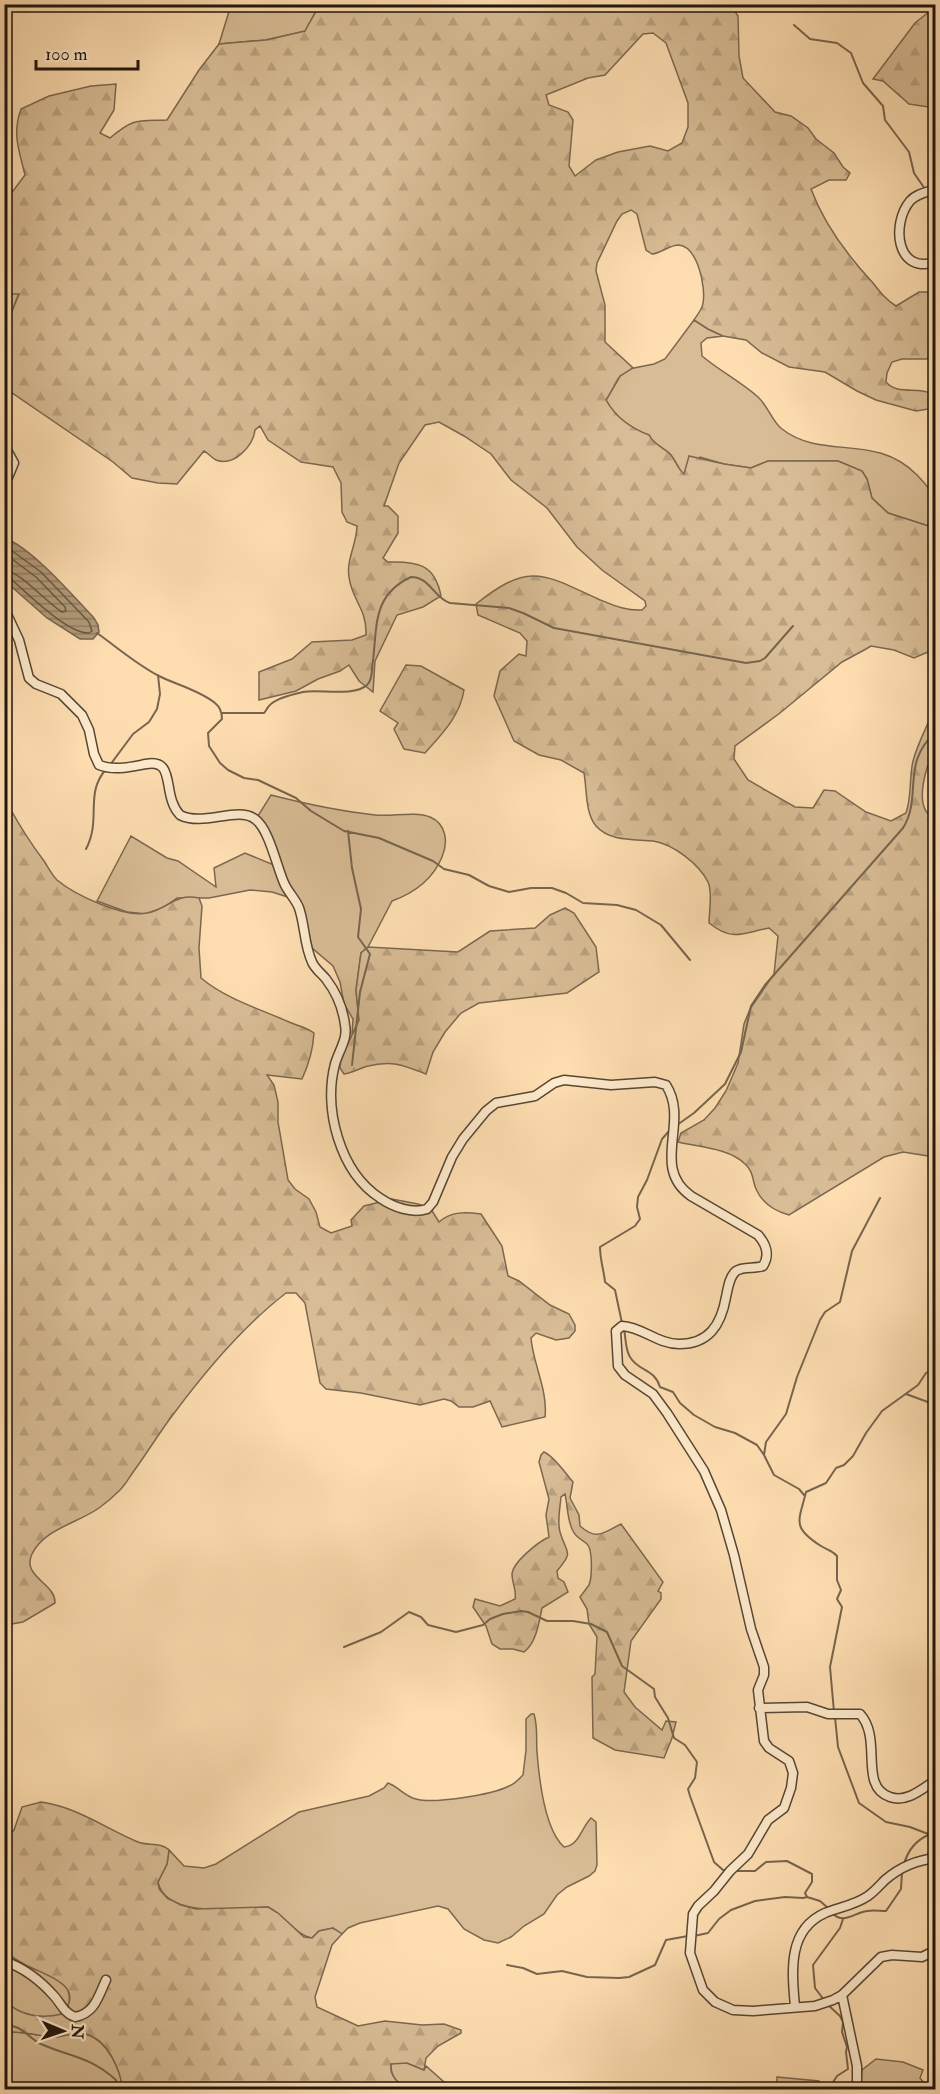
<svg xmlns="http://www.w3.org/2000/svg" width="940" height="2094" viewBox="0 0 940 2094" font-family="'IM FELL Double Pica',serif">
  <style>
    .grass { fill: #d8bc95; stroke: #7b6850; stroke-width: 1.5 }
    .forest { fill: url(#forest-firs); stroke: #7b6850; stroke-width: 1.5; fill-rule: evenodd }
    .water { fill: url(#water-rules); stroke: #77654d; stroke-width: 1.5 }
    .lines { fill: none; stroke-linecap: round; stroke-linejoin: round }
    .shore { stroke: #685842; stroke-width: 1.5 }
    .stream { stroke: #77654d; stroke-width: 2 }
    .minor-casing { stroke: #564734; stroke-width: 11 }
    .minor { stroke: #feeacc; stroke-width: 8 }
  </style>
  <defs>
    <pattern id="forest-firs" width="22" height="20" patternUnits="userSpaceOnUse" patternTransform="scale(1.5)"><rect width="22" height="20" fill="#d8bc95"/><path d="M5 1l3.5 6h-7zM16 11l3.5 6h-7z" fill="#b9a17f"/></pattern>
    <pattern id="water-rules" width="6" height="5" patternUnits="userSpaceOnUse" patternTransform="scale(1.5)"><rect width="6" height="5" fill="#b29a79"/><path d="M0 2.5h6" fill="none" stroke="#907c61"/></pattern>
  </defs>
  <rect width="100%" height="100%" fill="#fedeb1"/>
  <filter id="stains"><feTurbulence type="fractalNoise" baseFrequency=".00333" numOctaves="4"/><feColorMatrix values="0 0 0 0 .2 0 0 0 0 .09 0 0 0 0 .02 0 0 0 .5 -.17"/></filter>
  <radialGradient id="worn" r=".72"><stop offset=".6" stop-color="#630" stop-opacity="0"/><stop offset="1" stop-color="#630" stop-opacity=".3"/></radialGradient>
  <path class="grass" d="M231,5h87c-2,9 -9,17 -12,26l-40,9 -47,4z
    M19,293l-12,31 -2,18v-48z
    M694,320l14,9 15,7 -16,2 -6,5 1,13c18,15 39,26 56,41 10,9 15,26 24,32 41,32 93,3 135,46 20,20 18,26 18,53l-47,-15 -16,-15 -5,-19 -5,-8 -24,-10h-70l-17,7 -27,-4 -24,-7 -16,18c-7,-7 -7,-13 -13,-20 -8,-8 -17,-10 -22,-20 -19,-7 -33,-17 -43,-35l14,-24 9,-7 25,-5 11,-5z
    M271,795c35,9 68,16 104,20 17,2 39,-4 55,2 17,7 18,26 12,40 -9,22 -28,36 -50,44l-24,46 -7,6 -5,37 3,30 -7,15 1,-16 -9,-15 -4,-22 -7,-16 -21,-18 -9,-39 -6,-9 -25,-8 -22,-2 -41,8h-32l-14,10 -17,6 -19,-2 -30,-11 34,-65 36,22 11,3 38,26 -2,-19 31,-15 36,15 -25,-49z
    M531,1714h3c4,13 2,25 3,38 2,26 7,77 27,95 15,-1 17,-19 27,-29l5,4 1,43 -2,6 -6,5 -22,11 -10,8 -13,19 -20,12 -13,11 -13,6 -14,-3 -20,-11 -16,-20 -10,-3 -78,17 -12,5 -6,6 -9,-6 -14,3 -7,7c-15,-2 -28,-23 -44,-31 -29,1 -102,13 -110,-25l9,-18 2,-14 15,16 20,2 12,-4 83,-52 70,-16 15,-8 4,-5c11,4 16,13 28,16 18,5 75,-4 93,-13 6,-2 10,-7 14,-11l3,-25v-31z
    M5,1952c7,5 15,11 24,14 11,6 23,9 33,16 4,3 6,7 7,12 5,30 -35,25 -52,16 -4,-2 -8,-6 -11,-9z
    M12,2032c14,0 27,4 41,5 11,0 22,-6 33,-3 22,7 34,35 37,55l-101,1 -8,-7 -9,2c7,-14 4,-35 1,-50z
    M876,2059l27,3 20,8 -3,8 9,11 -82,1 14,-9 1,-11z
    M396,2062l11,1 17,7 2,-4 26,23c-12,0 -33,3 -44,0 -10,-2 -18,-15 -17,-25z
    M777,2077l42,4v8h-42z"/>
  <path class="forest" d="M318,5h413l7,11 1,40 4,22 32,34 16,4 17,12 8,11 18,14 9,14 7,6 -4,7h-17l-18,9c13,35 36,66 62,94 7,9 13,17 23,23l23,-14h9l7,-7v70l-3,-1 -5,5h-25l-10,3 -5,11 -1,9c11,13 30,5 44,11l5,15 -19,3 -40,-11 -19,-9 -32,-19 -36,-5 -27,-14 -16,-13 -23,-4 -15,-7 -14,-9c3,-5 8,-10 9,-17 3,-15 -5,-56 -24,-58 -10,0 -17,8 -27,9l-6,-4 -9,-36 -6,-4 -9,4 -5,7 -20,42 -1,8 9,34v37l28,26 -13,8 -14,24c10,18 24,28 43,35 5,10 14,12 21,19 6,7 7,14 14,20l5,-18 35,8 27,4 17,-7h70l24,10 5,8 5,19 16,15 47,15v121l-21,9 -20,-8 -23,-4 -5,3 -24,13 -62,51 -45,33 -1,13 14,21 47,27 18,1 11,-18 11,1 31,21 25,9 15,-8c6,-17 3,-35 7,-52 5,-19 15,-36 22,-54 1,12 2,26 1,39 -2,7 -7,15 -9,22 -5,17 -11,44 9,51l-1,338 -32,-5 -19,5 -95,58c-14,-4 -27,-12 -33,-26 -4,-9 -2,-17 -11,-25 -16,-16 -46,-17 -67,-22l3,-9 23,-13 11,-12 11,-17 12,-28 6,-39 6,-15 24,-35 4,-38 -9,-8c-27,5 -36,14 -60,-5 0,-11 4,-31 -1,-41 -9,-18 -35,-38 -55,-41 -18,-2 -43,1 -57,-15 -11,-13 -9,-37 -12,-53l-23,-13 -22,-5 -25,-14 -20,-45 6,-25 19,-17 7,2 1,-15 -7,-8 -42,-18 -2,-11c53,-42 66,-31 122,-5 15,6 28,12 44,11l4,-4 -1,-5 -43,-31 -25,-23 -30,-39 -36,-28 -20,-26 -27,-18 -25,-14 -14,3 -26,38 -15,43h4l10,10v17l-15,25 5,4c29,-1 47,2 53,34l-18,11 -26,8 -22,46 -2,31 -14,-11 -10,-16 -9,6 -22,8 -22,12 -37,9v-28l33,-13 20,-17 40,-2 14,-5c1,-27 -14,-34 -17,-58 -3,-17 8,-34 8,-51l-10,-4 -5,-10 -1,-29 -8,-16 -32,-5 -33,-22 -8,-14 -5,4c-2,16 -21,37 -39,30 -4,-2 -8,-7 -12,-9l-27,33 -19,-1 -26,-5 -19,-16 -108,-74v-46l2,-18 12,-30h-14v-96l5,-3 15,-20c-6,-25 -13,-41 -4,-66l28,-13 42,-10 25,-2 -2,26 -14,23 10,5c24,-20 26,-17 57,-18l32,-50 20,-26 47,-4 39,-9c4,-9 11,-17 13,-26zM653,33l13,10 22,60v24l-6,16 -14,8 -18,-5 -32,6 -22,8 -21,16 -6,-10 4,-46 -5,-8 -19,-7 -3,-10 42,-17 17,-3 38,-41z
    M935,7v101l-26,-4 -26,-23 -10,-2 42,-56z
    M406,665l15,1 43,24c-4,26 -22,44 -39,63l-21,-4 -10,-20 4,-6 -18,-12z
    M11,810c10,18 21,35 33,51 4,6 8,14 13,19 18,15 67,38 90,33 22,-4 27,-20 52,-15l3,8 -3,42 2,30c25,21 59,31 88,44 9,4 17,5 25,11 -1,17 -5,31 -12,46l-35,-4 7,10 4,17v20l10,58 7,9 14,10 7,13 4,15 11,6 21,-7 -1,-6 13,-14 28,-7 26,5 13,5 8,13c12,-11 27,-10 42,-8l21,32 6,30 11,5 31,24 19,9 6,11v6l-6,7 -13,2 -20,-7 -5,5c2,26 17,52 14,79l-43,10 -12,-26 -17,6h-14l-8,-6 -7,-2 -24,6 -59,-12 -35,-4 -6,-6 -15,-80 -9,-10h-10c-43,33 -79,76 -111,119 -14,18 -26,38 -39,56 -6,8 -10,16 -16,22 -7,7 -14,13 -21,18 -21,15 -55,21 -67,46 -11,23 24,29 23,49l-32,19 -18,3 -1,-810z
    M565,908l9,5 22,34 3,25 -32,21 -88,10 -18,10 -16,19 -12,20 -7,22c-23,-9 -34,-14 -58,-8 -8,2 -15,7 -24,8l-4,-6v-7l19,-41 -3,-30 5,-37 7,-6 90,5 32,-21 45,-3 15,-13z
    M544,1452c10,4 21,21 29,30l-3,16 9,17 1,11c17,15 23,7 41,-2l42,58 -5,9 3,2v6l-30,42 -7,51 11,15 27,23 4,-9 10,1 -4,16 -8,20 -49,-8 -22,-12 -1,-61 3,-3 2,-37 -8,-13 -2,-15 -7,-12c3,-4 6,-8 9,-12 3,-7 4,-36 -2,-41 -5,-5 -10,-5 -14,-13 -6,-11 -5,-24 -8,-37l-4,3c-1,11 -4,24 -1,35 6,22 15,18 -3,39l1,7 6,4 4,10 -26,16c-3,15 -6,35 -18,44l-11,-3h-13l-8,-5 -6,-18 -13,-19 2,-8 25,7 15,-7c2,-8 -3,-16 -3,-25 1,-12 26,-32 37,-37l-3,-22 3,-16 -10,-37 2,-7z
    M41,1802c36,5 64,26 97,40 10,4 23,0 31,8l-2,14 -9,18 1,7 8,9 14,7 15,4 72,-2 10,6 26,24 8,1 7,-7 14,-3 9,6 -10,11 -17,52 2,10 41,19 27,-5 37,4 22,-1 17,6v3l-23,13 -12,12 -2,12 -17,-7 -16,1c-2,12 7,19 17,25l-285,1c-3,-21 -15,-50 -37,-56 -11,-3 -22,3 -32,3 -15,-1 -28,-5 -42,-5l-6,3c3,15 6,37 -1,50l-1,-85c16,16 37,19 58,14 24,-27 -13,-38 -32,-47 -9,-4 -17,-10 -25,-15v-112l9,-10 8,-23z"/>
  <path class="water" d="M5,538c28,11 68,58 89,80l4,7 1,7 -6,7h-13l-33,-21 -42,-37z"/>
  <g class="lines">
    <path class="shore" d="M4,545l37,27 48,50 3,9 -3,2c-21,1 -62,-40 -78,-54l-7,-2
      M4,553l32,24 29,30 1,4 -4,1c-15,-9 -42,-41 -58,-42"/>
    <path class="stream" d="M794,25l16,14 27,4 14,10 12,30 20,23 2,14 24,32 5,21 11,16
      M930,193l6,4
      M97,633c21,15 39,31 62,43 18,9 40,14 56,27 5,4 7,9 7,16l-14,14 1,13 11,17 8,7 16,8 14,2 38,18 15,13 33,20 35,7 54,23 11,8 25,6 20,11 20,6 22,-4h21l14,5 17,10 34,2 19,5 25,15 29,35
      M222,713h42c2,-2 3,-5 5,-7 6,-8 25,-12 34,-14 16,-3 51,5 64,-7 4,-4 5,-11 5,-17 6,-38 -2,-72 39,-91 19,0 23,21 39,26l59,5 14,5 31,15 192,35 14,-2 5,-3 28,-32
      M110,765l23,-31 16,-12 8,-13 3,-15 -2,-19
      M348,831l4,37 9,41 -3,28 12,17 -10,38 -8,73
      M86,849c16,-31 -2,-54 20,-80
      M677,1125l17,-12 31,-29 16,-32 10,-46 14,-21 138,-157c20,-32 -3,-65 33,-96
      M622,1323l-7,-33 -10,-8c-1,-11 -5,-22 -5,-35l35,-21 5,-7 -3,-12 1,-10 9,-17 15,-41 8,-9
      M624,1329c2,9 1,20 6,28 9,15 24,11 30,30l13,5 7,11 14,12 21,12 20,6 22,12 7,10 10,20 25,14 5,6
      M906,1394l30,11
      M764,1455l2,-13 20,-28 11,-37 23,-57 5,-8 15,-10 12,-51 28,-53
      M344,1647l37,-15 28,-20 12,5 7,8 28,7 27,-7 7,-6 13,-5 18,-3 7,1 19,9h26l18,3 16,8 15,34 32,23 1,8 13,21 6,20 11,7 12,17 -2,16 -7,11 2,7 24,66 9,8h5
      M834,1712l-4,-45 12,-60 -5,-8 4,-9 -4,-10v-24c-5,-6 -10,-6 -16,-10 -30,-19 -22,-25 -15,-54l20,-9 10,-15 8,-3 9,-9 13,-23 16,-22 36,-26 8,-12 10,-6
      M835,1717l3,30 21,56 27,19 24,5 26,10
      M904,1864c4,-14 11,-23 24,-29
      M733,1871h22l11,-9 21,-1 25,13v8l-7,11 2,4
      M832,1913c12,12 21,0 35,-2 6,-1 13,0 19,0l15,-22 1,-17
      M694,1936l14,-3 11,-14 12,-9 24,-9 30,-4 18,1 4,-1 13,4 8,7
      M507,1965l16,3 14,6 25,-3 25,6 32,1 10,-1 26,-12 11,-25 22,-4
      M824,2000l-9,-12 -2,-23 27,-37 3,-9
      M827,2004l13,12 3,6 -1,10 5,15 -1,5 2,17 -11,7 -9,14
      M4,2025c17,-1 23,12 37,19 29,13 48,12 75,36l2,10"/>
    <g class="minor-casing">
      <path id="minor" d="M936,189c-9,3 -20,5 -26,12 -19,23 -14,74 26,61
        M4,445l10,18 -10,24
        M4,608l15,32 10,38 7,6 25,10 21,21 7,15 5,24 5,11c15,6 31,2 47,-1 31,-6 15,31 34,51 23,12 57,-9 75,4 15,11 22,50 30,66 4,8 11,15 14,23 6,17 5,37 13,54 3,7 9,11 14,17 10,13 17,30 19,46 3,14 -6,25 -10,39 -12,45 5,108 45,134 13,9 32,16 47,11l6,-7 19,-45 11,-18 23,-28 10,-8 39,-7 19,-13 10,-3 47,5 44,-3 11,3c24,37 -16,82 25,111l67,39c8,9 12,20 5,31 -8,3 -20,0 -27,5 -7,6 -8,17 -10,26 -5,28 -17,47 -47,47 -21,0 -37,-17 -57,-18l-6,5 2,35 7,9 28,19 14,19 37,58 17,39 13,45 17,74 13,38v8l-6,15 6,51 5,7 20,13 4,12 -2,15 -7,20 -16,12 -20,34 -18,17 -16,20 -16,15 -5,8 -3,39 13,37 12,12 18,8 20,1 62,-5 18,-6 9,-5 39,-38 11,-2 30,2 10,-5 4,-6
        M759,1708l48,-1 21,7h32c23,25 -2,72 30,83 17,6 32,-8 46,-17
        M4,1961c21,7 37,20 51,36 6,7 10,17 20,20 20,-4 23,-20 31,-37
        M842,1995l15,71v24
        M795,2007c-3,-35 -8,-77 30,-94 15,-6 30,-8 43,-17 7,-5 12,-11 17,-16 15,-13 32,-20 51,-22"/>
    </g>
    <use href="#minor" class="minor"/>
  </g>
  <rect width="940" height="2094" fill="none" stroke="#fedeb1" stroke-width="24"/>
  <rect x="6" y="6" width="928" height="2082" fill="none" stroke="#1e150b" stroke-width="3"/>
  <rect x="12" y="12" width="916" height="2070" fill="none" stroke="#1e150b" stroke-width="1.5"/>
  <g transform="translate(63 2031) rotate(92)" stroke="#feeacc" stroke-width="4.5" paint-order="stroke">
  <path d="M0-4.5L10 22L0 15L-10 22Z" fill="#1e150b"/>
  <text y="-9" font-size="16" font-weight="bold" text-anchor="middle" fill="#1e150b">N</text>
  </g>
  <path d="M36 60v9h102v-9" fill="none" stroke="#1e150b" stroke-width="3"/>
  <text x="45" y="60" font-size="18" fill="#1e150b" stroke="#feeacc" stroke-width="4.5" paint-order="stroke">100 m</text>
  <rect width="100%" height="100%" filter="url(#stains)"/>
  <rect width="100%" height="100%" fill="url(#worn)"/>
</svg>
